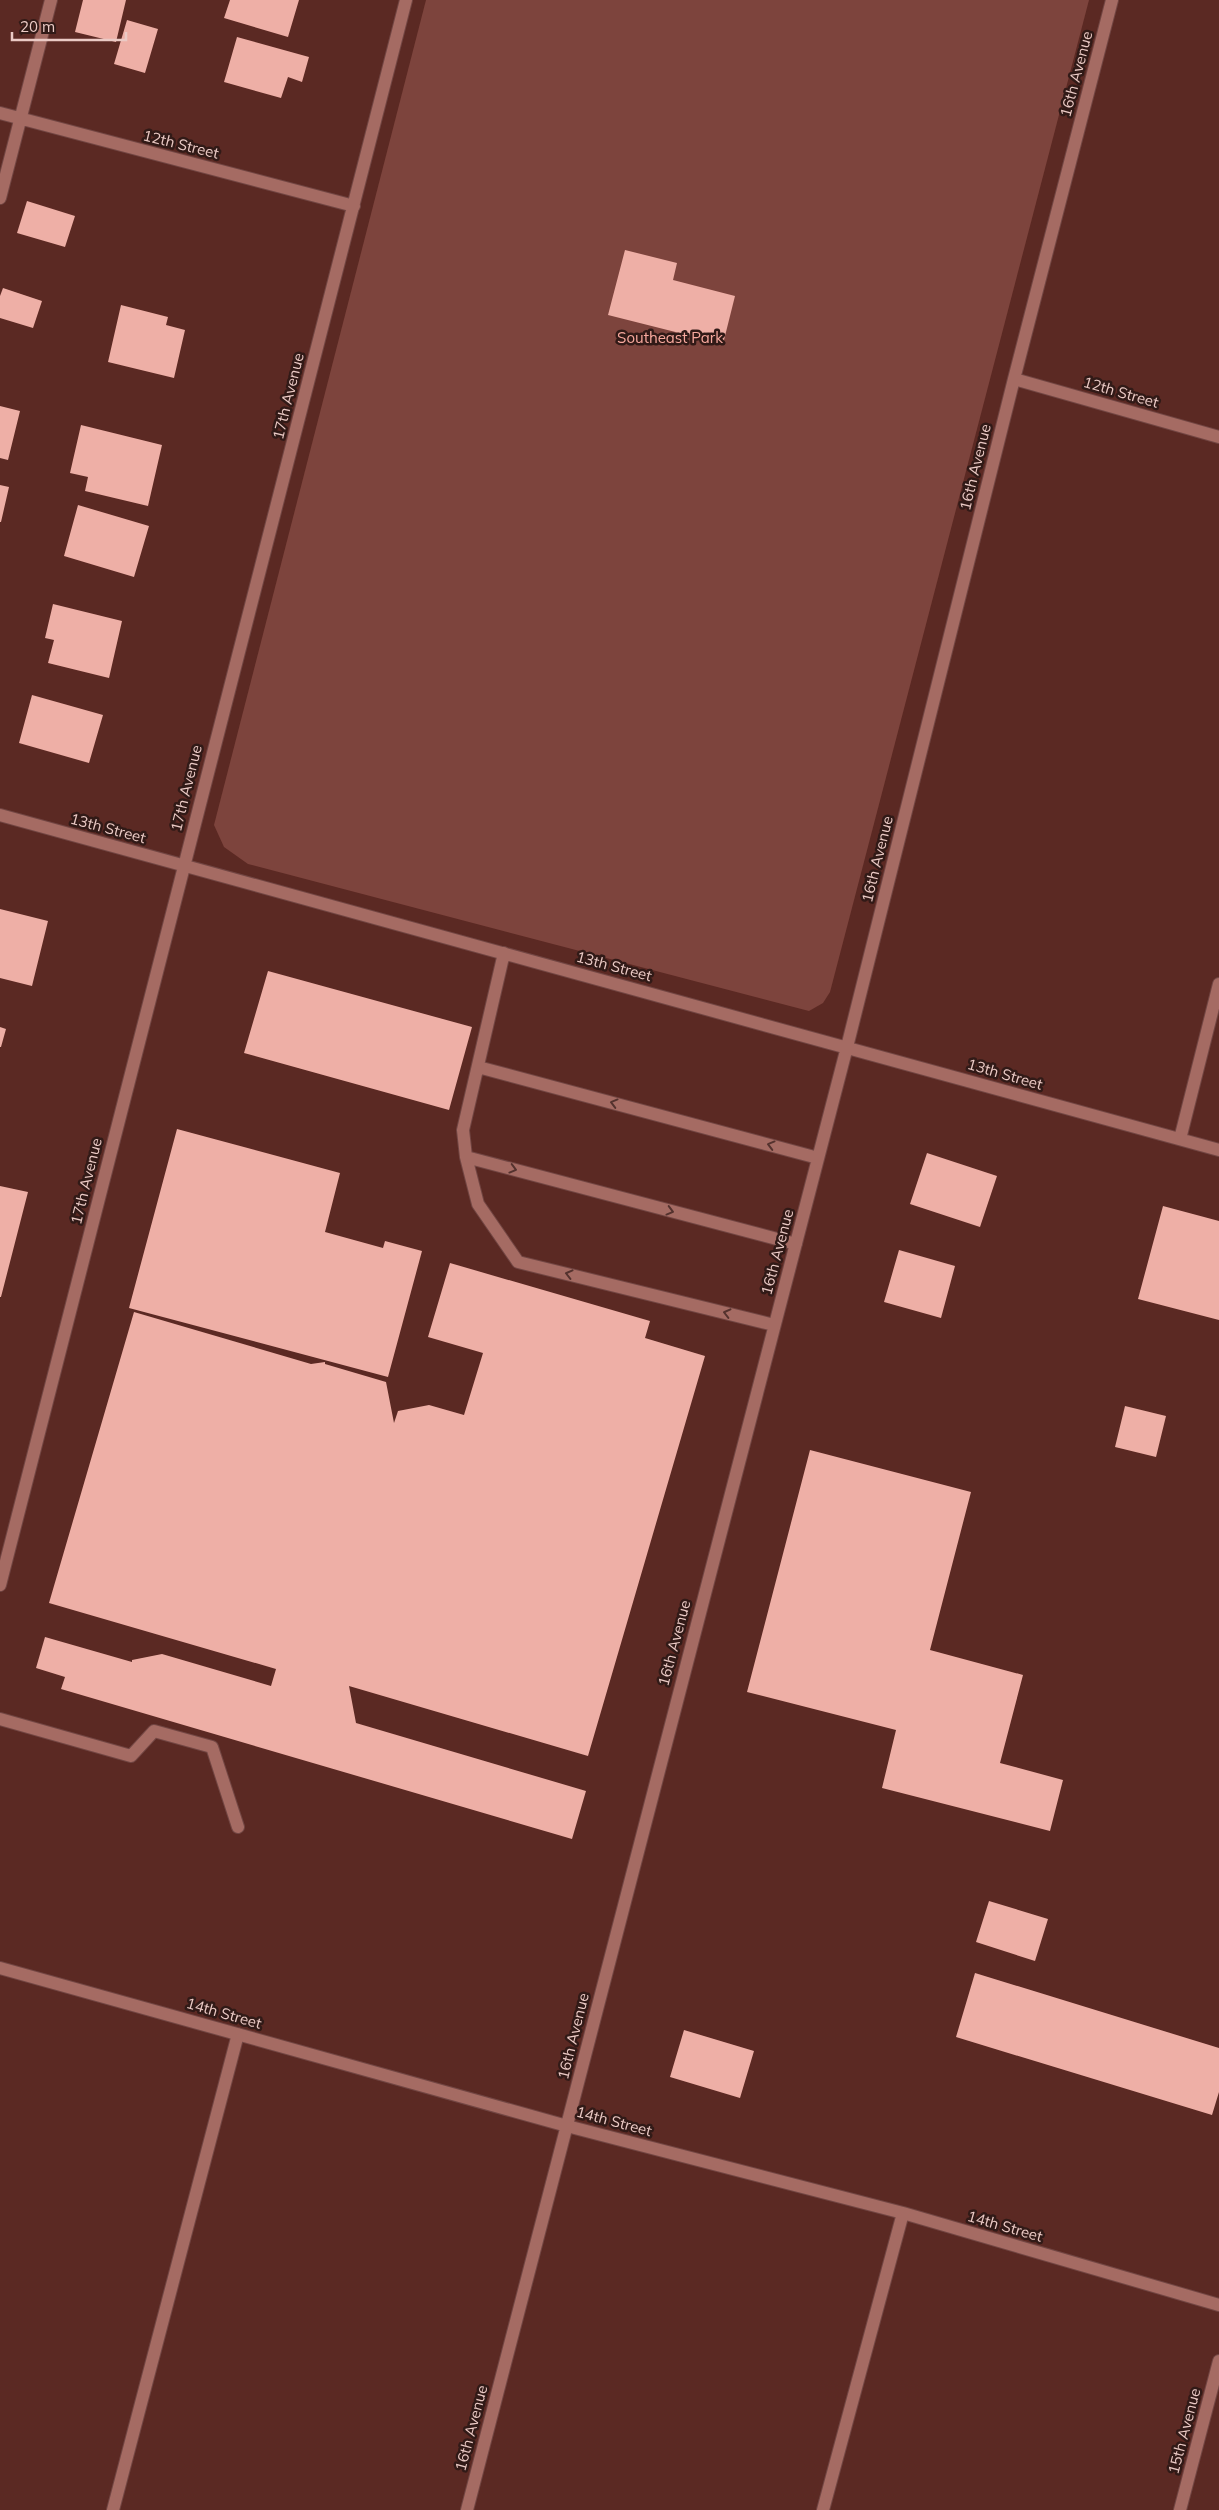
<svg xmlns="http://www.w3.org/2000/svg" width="1219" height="2510" viewBox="0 0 1219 2510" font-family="Mulish,sans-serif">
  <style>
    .green { fill: #7d443d }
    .building { fill: #eeafa6 }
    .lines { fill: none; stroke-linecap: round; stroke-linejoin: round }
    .minor-casing { stroke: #724643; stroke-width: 14 }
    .minor { stroke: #a56b63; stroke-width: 12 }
    .oneway { stroke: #54322e }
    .labels { text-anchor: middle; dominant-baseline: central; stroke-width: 5; stroke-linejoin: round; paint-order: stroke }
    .street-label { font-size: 15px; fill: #ebcac5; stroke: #311a17 }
    .park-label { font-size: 15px; fill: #f8a99e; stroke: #311a17 }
  </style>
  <rect width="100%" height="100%" fill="#5b2923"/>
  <path class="green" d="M426,0h663l-259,992 -7,11 -14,8 -561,-147 -24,-17 -10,-22z"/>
  <path class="building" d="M83,0h43l-10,42 -41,-10z
    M230,0h69l-11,37 -64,-19z
    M127,20l31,9 -13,44 -31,-9z
    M237,37l72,20 -7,25 -14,-5 -7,21 -57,-16z
    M27,201l48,15 -10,31 -48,-14z
    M625,250l52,13 -4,17 62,16 -12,48 -115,-29z
    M3,288l39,13 -9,27 -33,-10v-22z
    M121,305l47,12 -2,8 19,5 -11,48 -66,-16z
    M0,406l20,5 -12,49 -8,-2z
    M81,425l81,20 -14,61 -63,-15 3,-14 -18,-4z
    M0,485l9,2 -8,35h-1z
    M78,505l71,21 -15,51 -70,-21z
    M53,604l69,17 -13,57 -61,-15 6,-23 -9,-2z
    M32,695l71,20 -14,48 -70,-20z
    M0,909l48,12 -16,65 -32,-8z
    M268,971l204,56 -23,83 -205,-57z
    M0,1027l6,2 -5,18h-1z
    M177,1129l163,44 -15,59 58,16 2,-7 37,10 -34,126 -259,-69z
    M927,1153l70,23 -17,51 -70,-23z
    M0,1186l28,6 -27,105h-1z
    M1163,1206l56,15v99l-81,-21z
    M899,1250l56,16 -14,52 -57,-16z
    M450,1263l200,58 -5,17 60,18 -117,400 -239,-70 7,37 230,68 -14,48 -511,-150 4,-12 -29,-9 9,-31 87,25v-2l30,-6 109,32 5,-17 -227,-66 85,-291 177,52 14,-2v2l61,18 8,41 4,-12 31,-6 35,10 19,-62 -55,-16z
    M1125,1406l41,10 -10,41 -41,-10z
    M810,1450l161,42 -41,158 93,25 -23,88 63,17 -13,51 -168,-43 14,-58 -149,-38z
    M989,1901l59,18 -13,42 -59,-19z
    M975,1973l244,75v44l-7,23 -256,-78z
    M684,2030l70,21 -14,47 -70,-21z"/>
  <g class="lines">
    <g class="minor-casing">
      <path id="minor" d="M0,113l354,93
        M0,198l51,-198
        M1014,379l205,58
        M0,815l1219,335
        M504,953l-41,177 3,27 12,47 40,58 256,63
        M478,1067l340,91
        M1180,1139l39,-155
        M466,1157l330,87
        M0,1585l406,-1585
        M0,1719l131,37 23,-25 58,16 26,80
        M0,1968l567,158 336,87 316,92
        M113,2510l125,-476
        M467,2510l380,-1463 167,-668 98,-379
        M823,2510l80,-297
        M1180,2510l39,-149"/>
    </g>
    <use href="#minor" class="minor"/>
  </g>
  <defs><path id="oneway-chevron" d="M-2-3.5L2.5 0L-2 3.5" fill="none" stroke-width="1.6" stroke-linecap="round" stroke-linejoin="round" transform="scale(1.25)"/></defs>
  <g class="oneway">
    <use href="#oneway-chevron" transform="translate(614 1103) rotate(-165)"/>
    <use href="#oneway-chevron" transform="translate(771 1145) rotate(-165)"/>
    <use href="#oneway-chevron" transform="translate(513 1169) rotate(15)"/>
    <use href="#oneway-chevron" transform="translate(670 1211) rotate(15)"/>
    <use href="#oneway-chevron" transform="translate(569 1274) rotate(-166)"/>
    <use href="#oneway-chevron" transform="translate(727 1313) rotate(-166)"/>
  </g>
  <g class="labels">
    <g class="street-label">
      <text transform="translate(1076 74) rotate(-75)">16th Avenue</text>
      <text transform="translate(181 144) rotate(14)">12th Street</text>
      <text transform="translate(1121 392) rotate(16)">12th Street</text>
      <text transform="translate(288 396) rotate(-76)">17th Avenue</text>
      <text transform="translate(975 467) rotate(-76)">16th Avenue</text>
      <text transform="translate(186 788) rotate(-76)">17th Avenue</text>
      <text transform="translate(108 828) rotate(15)">13th Street</text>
      <text transform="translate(877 859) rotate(-76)">16th Avenue</text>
      <text transform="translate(614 966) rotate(15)">13th Street</text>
      <text transform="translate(1005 1074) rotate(16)">13th Street</text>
      <text transform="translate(86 1181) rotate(-76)">17th Avenue</text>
      <text transform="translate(777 1252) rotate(-75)">16th Avenue</text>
      <text transform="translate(674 1643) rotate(-75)">16th Avenue</text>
      <text transform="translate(224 2013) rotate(16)">14th Street</text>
      <text transform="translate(573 2036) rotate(-76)">16th Avenue</text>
      <text transform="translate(614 2121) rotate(15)">14th Street</text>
      <text transform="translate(1005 2226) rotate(16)">14th Street</text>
      <text transform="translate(471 2428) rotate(-75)">16th Avenue</text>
      <text transform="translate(1184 2431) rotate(-75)">15th Avenue</text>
    </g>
    <g class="park-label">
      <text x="670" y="337">Southeast Park</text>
    </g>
  </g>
  <path d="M12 32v8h114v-8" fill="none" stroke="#ebcac5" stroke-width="2.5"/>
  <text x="20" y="32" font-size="15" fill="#ebcac5" stroke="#311a17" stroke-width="4" paint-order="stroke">20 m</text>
</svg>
